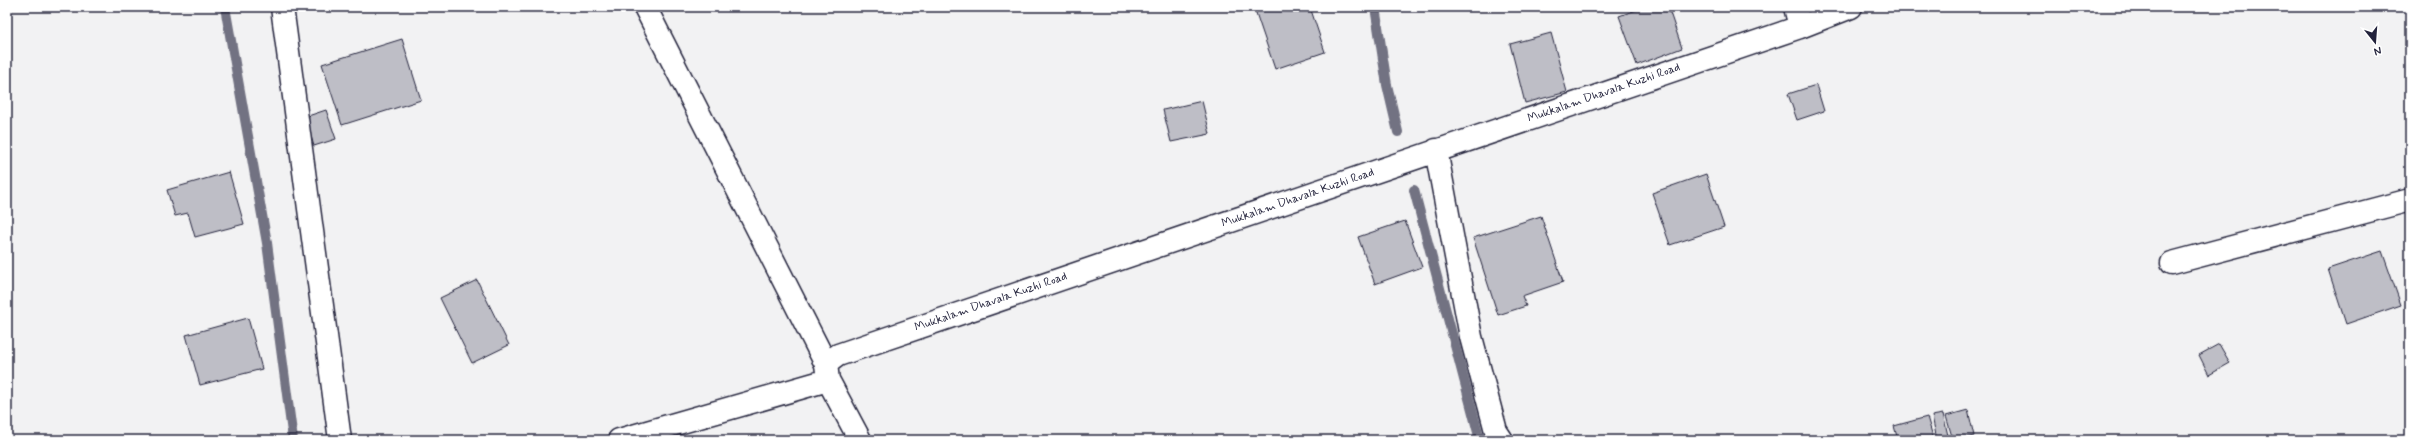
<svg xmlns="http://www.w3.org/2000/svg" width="2417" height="447" viewBox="0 0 2417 447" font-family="Mynerve,sans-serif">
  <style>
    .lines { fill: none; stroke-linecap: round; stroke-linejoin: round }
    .stream { stroke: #727282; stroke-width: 10 }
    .building { fill: #bebec6; stroke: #22223b }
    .street-casing { stroke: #22223b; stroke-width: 25 }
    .secondary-casing { stroke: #22223b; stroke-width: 25 }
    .street { stroke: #fff; stroke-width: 22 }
    .secondary { stroke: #fff; stroke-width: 22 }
    .labels { text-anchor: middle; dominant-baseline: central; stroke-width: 3; stroke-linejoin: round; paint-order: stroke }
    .street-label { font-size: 12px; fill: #22223b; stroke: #fff }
  </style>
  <rect width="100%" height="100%" fill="#f2f2f3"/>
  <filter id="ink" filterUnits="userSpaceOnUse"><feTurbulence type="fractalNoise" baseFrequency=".025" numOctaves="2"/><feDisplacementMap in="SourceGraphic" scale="8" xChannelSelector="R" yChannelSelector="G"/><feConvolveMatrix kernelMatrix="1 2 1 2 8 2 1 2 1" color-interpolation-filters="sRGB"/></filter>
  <g filter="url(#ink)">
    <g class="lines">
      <path class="stream" d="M225,7l42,236 26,197
        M1375,7l12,78 11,47
        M1414,190l66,250"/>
    </g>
    <path class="building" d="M1254,7h56l15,45 -50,17z
      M1645,7h23l14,41 -45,17 -18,-49z
      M1551,33l16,59 -42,11 -15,-59z
      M402,39l19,61 -79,25 -20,-61z
      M1816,85l8,26 -27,9 -9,-26z
      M1202,101l8,33 -39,8 -8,-32z
      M326,110l10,29 -22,7 -9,-29z
      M229,172l15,52 -49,13 -7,-24 -13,3 -8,-26z
      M1706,174l18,53 -54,18 -18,-52z
      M1541,216l22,66 -41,14 4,10 -28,9 -25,-77z
      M1405,221l17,46 -47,17 -17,-47z
      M2382,251l19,54 -55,19 -18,-55z
      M477,280l32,65 -37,18 -32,-65z
      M248,318l14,51 -62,16 -14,-50z
      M2219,344l11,19 -21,12 -10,-20z
      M1968,410l6,26 -21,4 -7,-24z
      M1943,414l6,26h-12l-5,-24z
      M1927,417l7,23h-36l-4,-14z"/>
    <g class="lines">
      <g class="street-casing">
        <path id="street" d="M645,7l181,357
          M1795,7l5,20
          M1436,150l35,187 25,94 6,9
          M2172,263l238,-63
          M619,440l209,-60
          M860,440l-32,-60 -2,-16 12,-9 962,-328 51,-20"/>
      </g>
      <g class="secondary-casing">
        <path id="secondary" d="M282,7l58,433"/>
      </g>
      <use href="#street" class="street"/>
      <use href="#secondary" class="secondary"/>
    </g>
  </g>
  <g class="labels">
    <g class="street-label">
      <text transform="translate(1604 93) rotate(-19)">Mukkalam Dhavala Kuzhi Road</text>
      <text transform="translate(1298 198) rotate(-19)">Mukkalam Dhavala Kuzhi Road</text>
      <text transform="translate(991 302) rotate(-19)">Mukkalam Dhavala Kuzhi Road</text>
    </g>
  </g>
  <rect width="2417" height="447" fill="none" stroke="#fff" stroke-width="24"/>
  <rect x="12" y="12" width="2393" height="423" fill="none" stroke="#22223b" stroke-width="1.5" filter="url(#ink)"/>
  <g transform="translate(2375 42) rotate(163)" stroke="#ffffff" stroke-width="3" paint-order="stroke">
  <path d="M0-3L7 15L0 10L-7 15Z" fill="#22223b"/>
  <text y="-6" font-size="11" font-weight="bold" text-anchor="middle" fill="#22223b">N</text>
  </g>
</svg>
